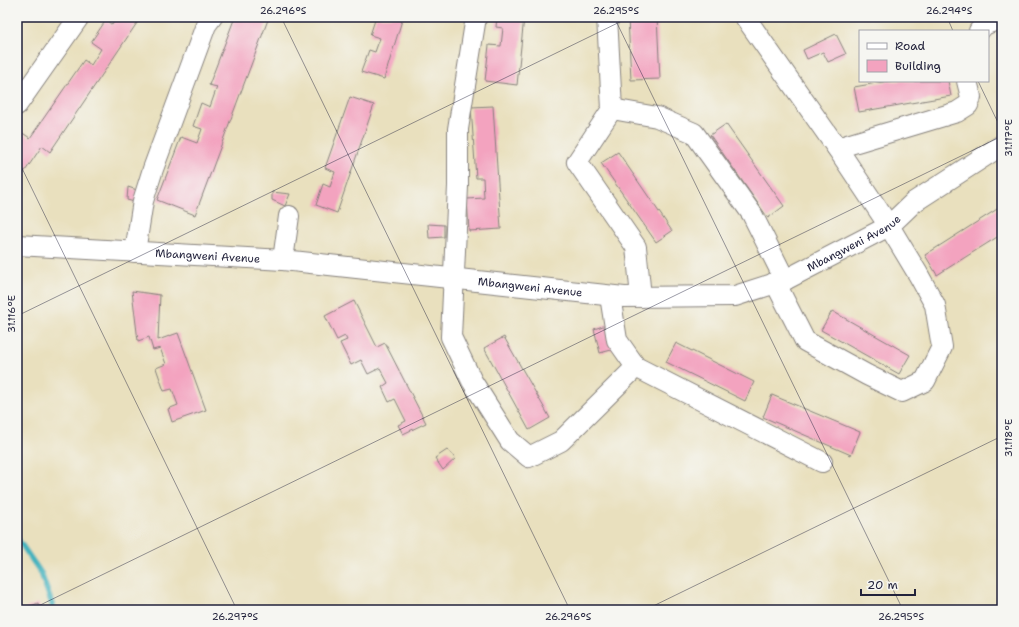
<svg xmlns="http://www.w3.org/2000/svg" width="1019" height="627" viewBox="0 0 1019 627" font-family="'Shantell Sans',sans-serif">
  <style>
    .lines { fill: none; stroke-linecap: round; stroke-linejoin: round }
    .stream { stroke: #44b3be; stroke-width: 5.5 }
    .building { fill: #f3a3bf }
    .minor-casing { stroke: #86817c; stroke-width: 22 }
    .minor { stroke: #fff; stroke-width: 20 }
    .ticks { fill: none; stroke: #22223b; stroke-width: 1; stroke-opacity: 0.45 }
    .labels { text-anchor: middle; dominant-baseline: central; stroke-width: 3.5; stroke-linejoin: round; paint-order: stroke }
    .street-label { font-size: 11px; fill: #22223b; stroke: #f6f6f2 }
    .neatline { fill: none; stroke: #22223b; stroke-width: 1.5 }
    .ticks-label { font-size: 10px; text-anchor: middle; fill: #22223b }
  </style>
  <rect width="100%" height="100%" fill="#f6f6f2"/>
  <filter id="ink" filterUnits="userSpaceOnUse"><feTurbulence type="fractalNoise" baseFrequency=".025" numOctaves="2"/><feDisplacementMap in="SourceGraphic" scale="8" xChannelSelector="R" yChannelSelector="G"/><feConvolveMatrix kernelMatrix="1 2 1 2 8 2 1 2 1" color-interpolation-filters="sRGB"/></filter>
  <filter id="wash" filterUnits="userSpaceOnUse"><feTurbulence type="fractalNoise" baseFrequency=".012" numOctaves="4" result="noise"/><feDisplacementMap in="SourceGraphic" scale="16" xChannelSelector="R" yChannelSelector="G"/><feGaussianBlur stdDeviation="0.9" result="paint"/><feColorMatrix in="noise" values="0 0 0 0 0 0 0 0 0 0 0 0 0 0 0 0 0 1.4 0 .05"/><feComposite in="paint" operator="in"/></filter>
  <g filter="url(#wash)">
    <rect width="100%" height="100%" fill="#e9e0be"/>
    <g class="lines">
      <path class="stream" d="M17,538l24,35 13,37"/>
    </g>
    <g id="blocks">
      <path class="building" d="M111,17h30l-91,135 -8,-6 -25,37v-45l4,-6 9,6 54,-78 7,5 10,-16 -10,-7 15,-22 6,5 3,-5z
        M235,17h34l-74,198 -38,-15 24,-63 16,6 5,-14 -9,-3 8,-23 9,4 7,-20 -8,-2z
        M376,17h27l-19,62 -23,-7 8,-22 6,2 5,-14 -10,-3z
        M497,17h27l-7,68 -32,-4 4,-36 12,1 2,-18 -7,-1z
        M628,17h29l3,62 -29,1z
        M836,34l10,20 -18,8 -5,-10 -16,7 -4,-9z
        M889,81h59l3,15 -92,16 -5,-25z
        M350,97l24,8 -37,108 -21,-8 7,-21 7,3 5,-15 -10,-4z
        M493,106l8,123 -32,2 -2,-32 17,-1 -1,-20h-7l-5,-71z
        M726,124l58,82 -16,12 -58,-83z
        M618,152l54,79 -16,11 -55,-79z
        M128,187l9,3 1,13 -11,-3z
        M272,192l18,2 -5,12 -13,-6z
        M1002,206v28l-65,41 -12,-20z
        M428,224l16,1v12l-15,1z
        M132,291l28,4 -2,45 20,-7 28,77 -34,12 -4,-13 10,-4 -6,-16 -8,2 -8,-23 10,-4 -6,-16 -7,2 -4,-13 -11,4z
        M354,301l23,46 8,-4 41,80 -23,11 -5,-9 8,-4 -11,-22 -6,3 -7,-15 6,-4 -8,-15 -12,6 -7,-14 -10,5 -11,-22 7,-3 -2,-4 -8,4 -12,-24z
        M832,311l78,44 -11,19 -78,-44z
        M609,324l6,25 -15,4 -6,-24z
        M504,337l46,81 -21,12 -45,-82z
        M676,343l78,39 -9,19 -79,-39z
        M772,395l88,37 -9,23 -88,-38z
        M447,450l9,8 -13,12 -8,-12z
        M38,603l3,7h-19z"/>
    </g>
  </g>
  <g filter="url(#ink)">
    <use href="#blocks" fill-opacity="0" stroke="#86817c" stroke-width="1"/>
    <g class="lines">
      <g class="minor-casing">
        <g id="minor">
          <path d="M476,17l-18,112v57l-7,151 21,44 38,60 19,16 32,-16 75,-74"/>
          <path d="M607,17l5,92 -35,53 59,85 5,50"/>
          <path d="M745,17l92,131 52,78 29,48 17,31 7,42 -17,34 -23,11 -35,-17 -62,-34 -30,-59"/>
          <path d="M979,31l5,-6 18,-7"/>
          <path d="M17,105l62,-88"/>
          <path d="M612,109l45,8 37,16 58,81 33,66"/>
          <path d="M837,148l120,-36 11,-7 3,-8 -4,-16"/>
          <path id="s1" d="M17,245l266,15 341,37 111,-1 50,-16 104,-54 25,-24 88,-57"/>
          <path d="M135,252l8,-51 10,-32 53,-144 6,-8"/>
          <path d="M283,260l6,-44"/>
          <path d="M610,296l7,44 19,27 186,95"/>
        </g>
      </g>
      <use href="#minor" class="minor"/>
    </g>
  </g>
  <path class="ticks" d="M281,17l289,593M614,17l289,593M947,17l6,14M978,81l24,50M17,158l220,452M17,316l613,-299M30,610l972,-474M645,610l357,-174"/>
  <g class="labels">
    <g class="street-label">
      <text stroke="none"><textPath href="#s1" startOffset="851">Mbangweni Avenue</textPath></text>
      <text stroke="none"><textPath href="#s1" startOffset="191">Mbangweni Avenue</textPath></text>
      <text stroke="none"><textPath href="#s1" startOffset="515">Mbangweni Avenue</textPath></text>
    </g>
  </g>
  <rect width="1019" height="627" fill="none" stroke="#f6f6f2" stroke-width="44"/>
  <rect x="859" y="30" width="130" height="52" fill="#f6f6f2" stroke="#a1a1a9"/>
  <rect x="867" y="43" width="20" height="6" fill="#ffffff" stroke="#a1a1a9"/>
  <text x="895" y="50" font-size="12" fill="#22223b">Road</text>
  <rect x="867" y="60" width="20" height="12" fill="#f3a3bf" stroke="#a1a1a9"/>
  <text x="895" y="70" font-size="12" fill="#22223b">Building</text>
  <path d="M861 589v6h54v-6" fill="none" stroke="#22223b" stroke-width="2"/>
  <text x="867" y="589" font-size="12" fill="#22223b" stroke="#f6f6f2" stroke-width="3" paint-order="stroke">20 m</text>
  <rect x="22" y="22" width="975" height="583" class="neatline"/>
  <g class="ticks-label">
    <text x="283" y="14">26.296°S</text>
    <text x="616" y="14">26.295°S</text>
    <text x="949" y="14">26.294°S</text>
    <text transform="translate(1008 138) rotate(-90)" y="4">31.117°E</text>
    <text transform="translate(11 314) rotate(-90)" y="4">31.116°E</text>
    <text transform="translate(1008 438) rotate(-90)" y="4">31.118°E</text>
    <text x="235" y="620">26.297°S</text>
    <text x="568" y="620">26.296°S</text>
    <text x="901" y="620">26.295°S</text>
  </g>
</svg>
